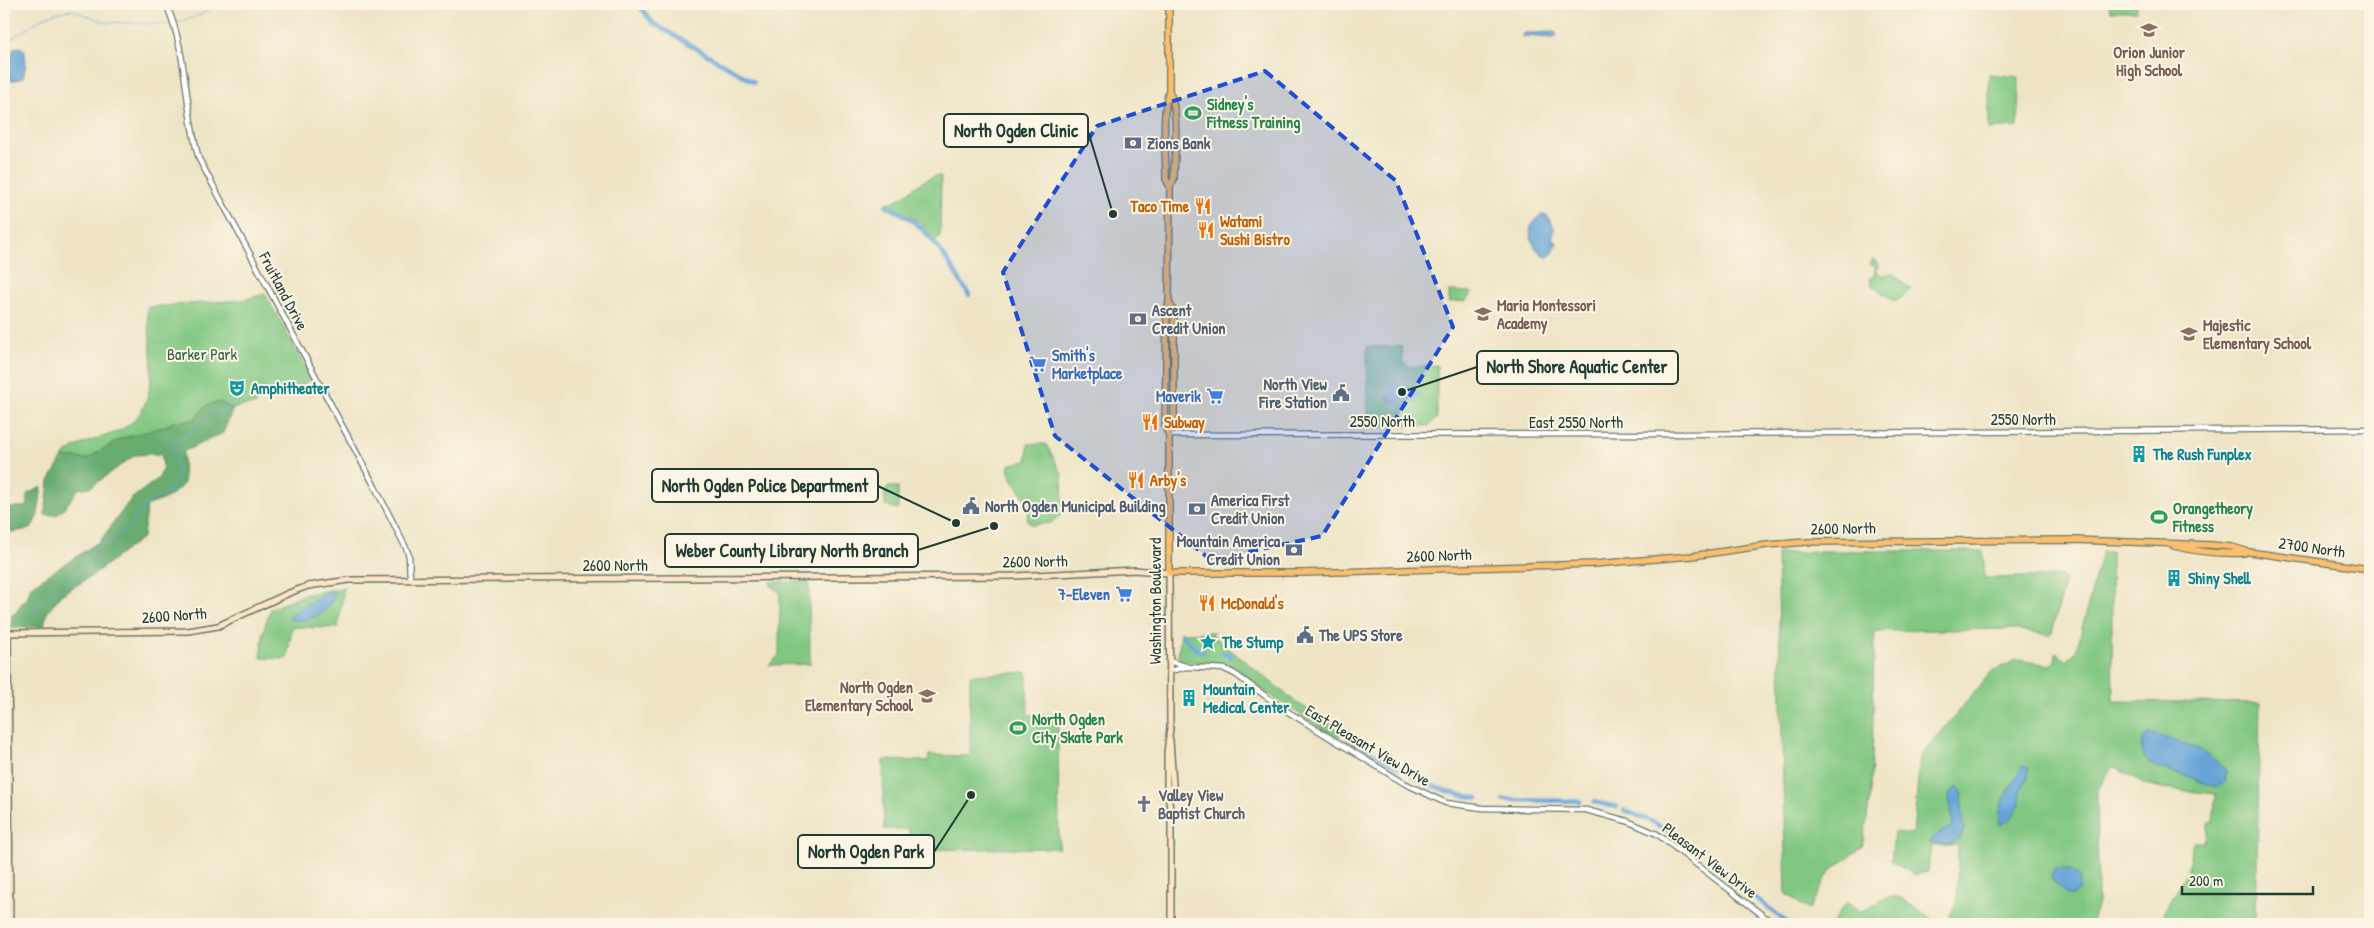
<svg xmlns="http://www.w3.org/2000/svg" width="2374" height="928" viewBox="0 0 2374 928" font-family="'Patrick Hand',sans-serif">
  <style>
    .green { fill: #81c782; stroke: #50825b }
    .forest { fill: #68ac70; stroke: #447452 }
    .water { fill: #66a4d8; stroke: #427086 }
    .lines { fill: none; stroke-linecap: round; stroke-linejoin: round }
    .stream { stroke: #66a4d8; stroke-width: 1 }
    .canal { stroke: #66a4d8; stroke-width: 4.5 }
    .tertiary-casing { stroke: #677767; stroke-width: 7 }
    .secondary-casing { stroke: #677767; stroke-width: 8 }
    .primary-casing { stroke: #677767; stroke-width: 8 }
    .tertiary { stroke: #fff; stroke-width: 4.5 }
    .secondary { stroke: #fde5c5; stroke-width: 5 }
    .primary { stroke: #fabe6d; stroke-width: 5.5 }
    .marked { fill: #1d4ed8; fill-opacity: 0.2; stroke: #1d4ed8; stroke-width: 4; stroke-dasharray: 10 6; stroke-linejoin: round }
    .labels { text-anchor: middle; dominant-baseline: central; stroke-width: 4; stroke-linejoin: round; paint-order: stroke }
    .education-label { font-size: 16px; font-weight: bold; fill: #785e54; stroke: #fcf5e5; text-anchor: start }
    .leisure-label { font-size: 16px; font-weight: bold; fill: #27864d; stroke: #fcf5e5; text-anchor: start }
    .service-label { font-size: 16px; font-weight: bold; fill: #4e5e75; stroke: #fcf5e5; text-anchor: start }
    .food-label { font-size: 16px; font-weight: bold; fill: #c56008; stroke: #fcf5e5; text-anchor: start }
    .street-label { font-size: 16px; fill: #1f3d34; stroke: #fcf5e5 }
    .park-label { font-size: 16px; fill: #386048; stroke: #fcf5e5 }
    .shop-label { font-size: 16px; font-weight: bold; fill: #366cbe; stroke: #fcf5e5; text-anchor: end }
    .culture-label { font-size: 16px; font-weight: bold; fill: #0d838f; stroke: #fcf5e5; text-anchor: start }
    .worship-label { font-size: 16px; font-weight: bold; fill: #5b616d; stroke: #fcf5e5; text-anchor: start }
    .leader { fill: none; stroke: #1f3d34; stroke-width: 2 }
    .callout-dot { fill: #1f3d34; stroke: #fcf5e5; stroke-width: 2 }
    .callout { fill: #fcf5e5; stroke: #1f3d34; stroke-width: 2 }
    .callout-label { font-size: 18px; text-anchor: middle; font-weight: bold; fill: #1f3d34 }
  </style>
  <rect width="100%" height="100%" fill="#fcf5e5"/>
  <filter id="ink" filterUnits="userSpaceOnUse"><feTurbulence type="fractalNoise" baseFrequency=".02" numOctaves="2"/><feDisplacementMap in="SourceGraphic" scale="10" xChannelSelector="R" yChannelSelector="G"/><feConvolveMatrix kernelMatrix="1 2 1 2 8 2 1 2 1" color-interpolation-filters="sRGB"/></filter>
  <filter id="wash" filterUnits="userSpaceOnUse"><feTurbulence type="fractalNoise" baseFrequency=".0096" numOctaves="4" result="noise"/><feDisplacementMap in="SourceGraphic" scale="20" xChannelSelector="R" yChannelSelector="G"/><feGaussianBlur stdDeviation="1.12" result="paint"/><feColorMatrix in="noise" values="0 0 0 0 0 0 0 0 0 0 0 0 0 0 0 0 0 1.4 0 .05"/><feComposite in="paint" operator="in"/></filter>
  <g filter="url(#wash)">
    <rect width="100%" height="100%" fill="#eee4c5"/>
    <path class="green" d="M2109,4h28v7h-27z
      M1989,74l30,3 -1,50 -29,2z
      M935,176h6l-1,60 -5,5 -14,-18 -34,-20c19,-4 29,-21 48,-27z
      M1873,258l6,8 -2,3 2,6 14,-1 18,15 -12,11h-7l-20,-14 -2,-8 5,-1v-12h-5z
      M1449,291l23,1 -6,9 -17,1z
      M265,294l47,85 -21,12 -32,3 -4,11 -14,1 -8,3c-25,-13 -22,-1 -40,11l-19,2 -87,37 -24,-2c11,-13 32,-17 48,-23 55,-19 39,-81 36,-127l95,-7z
      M1367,347h35l1,17h4l1,3 29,-2v53l-8,8 -53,1 -8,-8z
      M1028,444h18l16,30 1,39 -12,10 -20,2 -4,-5 3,-16 -4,1c-2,-16 -16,-23 -18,-38l3,-3 16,-3z
      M888,487h10v22l-13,-3v-16z
      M1823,551h160l2,27 77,-2 3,4 -13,53 -3,2 -35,-6 -139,2c-4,71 2,146 -13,216l-32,24 -21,39 -23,-16 -9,-340z
      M2102,552h9l2,149 147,2 -4,221h-98l29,-51 6,-31h11l5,-21h4l3,-27 -49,-5 -22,-5 -32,-18 -16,25 1,112 -7,21h-145l11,-23 1,-56 -27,1 -3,26 -13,3 -24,-14 3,-29 19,2 7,-77 72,-86 25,-11 33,5 5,-4 1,-9 11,9 9,-10z
      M770,582h39l1,82 -41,1 10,-10 1,-63 -8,-5z
      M344,587l-6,41 -46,-1 -5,32 -26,-1 2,-25 7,-24 32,-14z
      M1214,632l-2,3 84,67 47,30 -5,7 -74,-48 -26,-21 -25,-7 -34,-2 -1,-6 3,-22z
      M1027,672l1,43h30l1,133 -150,2v-21h-25l-1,-69 45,1 1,-6 41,1v-81z
      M1889,896l13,2 37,26h-107l15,-22 14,10z"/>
    <path class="forest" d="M220,402l13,7 -10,24 -40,19 1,31c-10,12 -22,19 -37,22l-4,32 -53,40 -29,18 -14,18 -3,13 -33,2 1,-13 5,-3 3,-7 7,-6 4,-13 69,-45 31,-42 28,-21 4,-11 -2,-13 -26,1 -44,32 -13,2 -14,20 -8,6h-11l4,-34 14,-24 24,2 33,-20 46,-13 8,-4 19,-2 14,-15z
      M6,485l1,23 21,-2 -1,-12 15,-7 -4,28 -7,14 -18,3 -9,-3v-43z"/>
    <path class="water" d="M1555,32l2,3 -3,3 -33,-2 3,-3z
      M20,47l5,3 1,14 -3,14 -16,4 -3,-2v-20l7,-3 3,-9z
      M1542,215h5l8,15 -3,8 5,4 -4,11 -6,5c-17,-10 -25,-33 -5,-43z
      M1391,384l21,5 8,5 -5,8 -7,-3 -3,4 4,4 -5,8 -4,-3 3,-8 -15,-4 -1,-4h4z
      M328,592h8c-6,20 -26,32 -47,27v-4z
      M2148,734h6l45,15 27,21 -1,12c-9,10 -22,0 -32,-4 -20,-7 -55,-6 -51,-38z
      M2022,766l7,2 -1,10 -7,13 -1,13 -9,15 -11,6c-4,-24 14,-38 22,-59z
      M1958,787l3,3 3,40 -3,7 -9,6 -12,2 -10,-2 4,-6 19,-11 -4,-29 1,-4z
      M2057,868l13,2 10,7 -1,13 -6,5 -4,1 -18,-17 3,-10z"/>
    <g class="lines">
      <path class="stream" d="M176,23l25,-8 17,-11
        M11,39l30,-20 14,-6 17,-3 33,12 63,2
        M257,400l42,-7 16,-6
        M31,620l11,-18 25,-19 31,-34 32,-22 17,-24 22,-12 9,-16 -5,-30 43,-32 17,-7"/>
      <path class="canal" d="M638,4l15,19 101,59
        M886,205c10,6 21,11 30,19 22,18 38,47 53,71
        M1181,634l16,16 6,2
        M1222,653l8,1 1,4
        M1349,739l5,3
        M1362,746l38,23
        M1413,777c22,11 41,18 65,21
        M1503,800l77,1
        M1594,802l23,5
        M1624,810l27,11 19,11
        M1746,890l43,34"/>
    </g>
  </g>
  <g filter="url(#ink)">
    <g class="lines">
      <g class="tertiary-casing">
        <path id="tertiary" d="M166,4c22,48 18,104 33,155l175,326 32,63 3,8 1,23
          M1169,435l507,-1 694,-5
          M1169,661l19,6 37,2 10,5 50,36 119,73 42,20 36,5 104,2 41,11 30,13 117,90
          M1170,671l16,-4"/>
      </g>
      <g class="secondary-casing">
        <path id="secondary" d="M1169,793l4,-8 -3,-45
          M10,924l-2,-291 180,-2 30,-5 71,-33 19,-7 41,-6 666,-4 120,-6 34,3 1,155 -3,25v32l4,33v106"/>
      </g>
      <g class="primary-casing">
        <path id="primary" d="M1169,4v87c-8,23 -3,63 -3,88l4,8
          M1169,91c11,21 5,64 5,88l-4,8 -1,115 -2,9 -2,116 4,8v138h133l292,-9 98,-8 75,-11 40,-3 267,-2 137,5 21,2 17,5 121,17
          M1169,435l5,-8v-115l-5,-10
          M2174,546c23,6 47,8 70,7"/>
      </g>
      <use href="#tertiary" class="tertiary"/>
      <use href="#secondary" class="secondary"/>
      <use href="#primary" class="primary"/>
    </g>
  </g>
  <path class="marked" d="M1265,71l131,110 57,146 -131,209 -111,24 -156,-124 -52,-164 94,-146z"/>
  <defs>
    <g id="school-bare" transform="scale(1.35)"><path d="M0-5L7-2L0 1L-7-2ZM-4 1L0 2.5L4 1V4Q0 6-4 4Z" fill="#8d6e63" stroke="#fcf5e5" stroke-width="2.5" paint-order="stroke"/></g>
    <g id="stadium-bare" transform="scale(1.35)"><path d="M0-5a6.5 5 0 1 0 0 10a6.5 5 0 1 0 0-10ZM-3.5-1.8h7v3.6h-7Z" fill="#2e9e5b" stroke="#fcf5e5" stroke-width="2.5" paint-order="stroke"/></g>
    <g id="bank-bare" transform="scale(1.35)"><path d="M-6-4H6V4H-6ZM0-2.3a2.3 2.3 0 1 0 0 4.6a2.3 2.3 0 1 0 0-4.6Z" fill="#5c6f8a" stroke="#fcf5e5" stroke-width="2.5" paint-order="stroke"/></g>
    <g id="restaurant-bare" transform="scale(1.35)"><path d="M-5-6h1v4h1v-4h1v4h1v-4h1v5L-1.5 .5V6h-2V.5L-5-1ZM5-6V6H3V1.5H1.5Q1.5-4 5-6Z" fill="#e8710a" stroke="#fcf5e5" stroke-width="2.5" paint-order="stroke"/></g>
    <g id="supermarket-bare" transform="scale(1.35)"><path d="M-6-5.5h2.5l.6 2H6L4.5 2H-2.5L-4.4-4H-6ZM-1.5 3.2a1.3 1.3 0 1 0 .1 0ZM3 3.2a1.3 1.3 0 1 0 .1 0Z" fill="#3f7fe0" stroke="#fcf5e5" stroke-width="2.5" paint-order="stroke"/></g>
    <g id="theatre-bare" transform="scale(1.35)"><path d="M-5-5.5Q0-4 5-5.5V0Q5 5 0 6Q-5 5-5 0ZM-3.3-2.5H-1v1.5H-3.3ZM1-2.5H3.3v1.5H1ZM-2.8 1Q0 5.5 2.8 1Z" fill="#0f9aa8" stroke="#fcf5e5" stroke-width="2.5" paint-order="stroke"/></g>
    <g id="civic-bare" transform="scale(1.35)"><path d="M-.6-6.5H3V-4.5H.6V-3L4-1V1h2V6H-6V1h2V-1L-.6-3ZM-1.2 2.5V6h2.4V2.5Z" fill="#5c6f8a" stroke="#fcf5e5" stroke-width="2.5" paint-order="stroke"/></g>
    <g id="building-bare" transform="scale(1.35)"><path d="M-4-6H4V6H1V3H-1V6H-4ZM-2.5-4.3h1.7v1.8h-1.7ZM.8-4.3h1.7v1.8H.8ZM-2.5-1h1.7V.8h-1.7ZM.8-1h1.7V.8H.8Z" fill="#0f9aa8" stroke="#fcf5e5" stroke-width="2.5" paint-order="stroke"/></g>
    <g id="sight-bare" transform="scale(1.35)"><path d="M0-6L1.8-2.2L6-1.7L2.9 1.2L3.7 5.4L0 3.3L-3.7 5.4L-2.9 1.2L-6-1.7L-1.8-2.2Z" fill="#0f9aa8" stroke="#fcf5e5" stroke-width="2.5" paint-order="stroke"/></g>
    <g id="church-bare" transform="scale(1.35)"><path d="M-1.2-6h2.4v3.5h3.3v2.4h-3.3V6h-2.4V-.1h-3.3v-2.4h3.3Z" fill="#6b7280" stroke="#fcf5e5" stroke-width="2.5" paint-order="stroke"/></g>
  </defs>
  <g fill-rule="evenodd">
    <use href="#school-bare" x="2149" y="30"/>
    <use href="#stadium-bare" x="1193" y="113"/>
    <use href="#bank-bare" x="1133" y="143"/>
    <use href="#restaurant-bare" x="1203" y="206"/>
    <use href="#restaurant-bare" x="1206" y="230"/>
    <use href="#school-bare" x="1483" y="314"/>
    <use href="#bank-bare" x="1138" y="319"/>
    <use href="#school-bare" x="2189" y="334"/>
    <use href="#supermarket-bare" x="1038" y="364"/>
    <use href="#theatre-bare" x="237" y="388"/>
    <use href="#civic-bare" x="1341" y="393"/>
    <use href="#supermarket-bare" x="1215" y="396"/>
    <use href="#restaurant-bare" x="1150" y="422"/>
    <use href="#building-bare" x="2139" y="454"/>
    <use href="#restaurant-bare" x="1136" y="480"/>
    <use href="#civic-bare" x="971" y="506"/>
    <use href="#bank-bare" x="1197" y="509"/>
    <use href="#stadium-bare" x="2159" y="517"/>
    <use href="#bank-bare" x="1294" y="550"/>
    <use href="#building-bare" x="2174" y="578"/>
    <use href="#supermarket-bare" x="1124" y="594"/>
    <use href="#restaurant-bare" x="1207" y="603"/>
    <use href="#civic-bare" x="1305" y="635"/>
    <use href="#sight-bare" x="1208" y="642"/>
    <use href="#school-bare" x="927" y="696"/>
    <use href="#building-bare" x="1189" y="698"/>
    <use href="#stadium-bare" x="1018" y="728"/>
    <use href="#church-bare" x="1144" y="804"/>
  </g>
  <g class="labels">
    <g class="education-label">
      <text x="2149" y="52" text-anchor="middle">Orion Junior<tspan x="2149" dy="18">High School</tspan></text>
      <text x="1497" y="305">Maria Montessori<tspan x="1497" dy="18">Academy</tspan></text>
      <text x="2203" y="325">Majestic<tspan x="2203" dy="18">Elementary School</tspan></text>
      <text x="913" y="687" text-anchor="end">North Ogden<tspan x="913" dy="18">Elementary School</tspan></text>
    </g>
    <g class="leisure-label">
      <text x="1207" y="104">Sidney's<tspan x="1207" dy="18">Fitness Training</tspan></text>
      <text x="2173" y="508">Orangetheory<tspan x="2173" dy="18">Fitness</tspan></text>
      <text x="1032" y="719">North Ogden<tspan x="1032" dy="18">City Skate Park</tspan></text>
    </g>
    <g class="service-label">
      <text x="1147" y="143">Zions Bank</text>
      <text x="1152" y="310">Ascent<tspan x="1152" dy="18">Credit Union</tspan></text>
      <text x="1327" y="384" text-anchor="end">North View<tspan x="1327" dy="18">Fire Station</tspan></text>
      <text x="1211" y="500">America First<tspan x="1211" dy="18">Credit Union</tspan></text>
      <text x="985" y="506">North Ogden Municipal Building</text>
      <text x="1280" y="541" text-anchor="end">Mountain America<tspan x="1280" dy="18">Credit Union</tspan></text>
      <text x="1319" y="635">The UPS Store</text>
    </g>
    <g class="food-label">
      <text x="1189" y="206" text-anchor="end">Taco Time</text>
      <text x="1220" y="221">Watami<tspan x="1220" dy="18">Sushi Bistro</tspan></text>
      <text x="1164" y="422">Subway</text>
      <text x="1150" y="480">Arby's</text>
      <text x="1221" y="603">McDonald's</text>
    </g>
    <g class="street-label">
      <text transform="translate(284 291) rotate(62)">Fruitland Drive</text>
      <text x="2023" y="419">2550 North</text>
      <text x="1382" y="421">2550 North</text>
      <text x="1576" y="422">East 2550 North</text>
      <text transform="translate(1843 528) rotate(-1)">2600 North</text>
      <text transform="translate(2312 547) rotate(8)">2700 North</text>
      <text transform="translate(1439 555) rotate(-2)">2600 North</text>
      <text transform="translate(1035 561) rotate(-1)">2600 North</text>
      <text x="615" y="565">2600 North</text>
      <text transform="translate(1155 601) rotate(-90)">Washington Boulevard</text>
      <text transform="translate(174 615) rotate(-4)">2600 North</text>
      <text transform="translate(1368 745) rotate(31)">East Pleasant View Drive</text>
      <text transform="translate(1710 860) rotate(37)">Pleasant View Drive</text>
    </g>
    <g class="park-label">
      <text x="202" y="354">Barker Park</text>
    </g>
    <g class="shop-label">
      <text x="1052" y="355" text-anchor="start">Smith's<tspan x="1052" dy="18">Marketplace</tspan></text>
      <text x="1201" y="396">Maverik</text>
      <text x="1110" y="594">7-Eleven</text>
    </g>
    <g class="culture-label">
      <text x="251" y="388">Amphitheater</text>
      <text x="2153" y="454">The Rush Funplex</text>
      <text x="2188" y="578">Shiny Shell</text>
      <text x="1222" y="642">The Stump</text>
      <text x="1203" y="689">Mountain<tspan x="1203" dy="18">Medical Center</tspan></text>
    </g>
    <g class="worship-label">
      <text x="1158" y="795">Valley View<tspan x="1158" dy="18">Baptist Church</tspan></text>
    </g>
  </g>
  <path class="leader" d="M1113 214L1088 131M1402 392L1477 367M956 523L878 486M994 526L918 550M971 795L934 852"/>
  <g class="callout-dot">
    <circle cx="1113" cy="214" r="5"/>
    <circle cx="1402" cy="392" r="5"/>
    <circle cx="956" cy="523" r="5"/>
    <circle cx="994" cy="526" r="5"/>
    <circle cx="971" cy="795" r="5"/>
  </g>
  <g class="callout">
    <rect x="944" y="114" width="144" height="33" rx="5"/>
    <rect x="1477" y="351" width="201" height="33" rx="5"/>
    <rect x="652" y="469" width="226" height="33" rx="5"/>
    <rect x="665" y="534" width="253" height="33" rx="5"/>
    <rect x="798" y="835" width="136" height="33" rx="5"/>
  </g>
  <g class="callout-label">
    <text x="1016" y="137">North Ogden Clinic</text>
    <text x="1577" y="373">North Shore Aquatic Center</text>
    <text x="765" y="492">North Ogden Police Department</text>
    <text x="792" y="557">Weber County Library North Branch</text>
    <text x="866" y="858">North Ogden Park</text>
  </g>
  <rect width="2374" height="928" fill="none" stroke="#fcf5e5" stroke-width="20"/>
  <path d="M2182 886v8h131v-8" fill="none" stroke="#1f3d34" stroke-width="2.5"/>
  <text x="2189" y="886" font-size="15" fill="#1f3d34" stroke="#fcf5e5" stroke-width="4" paint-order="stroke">200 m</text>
</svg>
